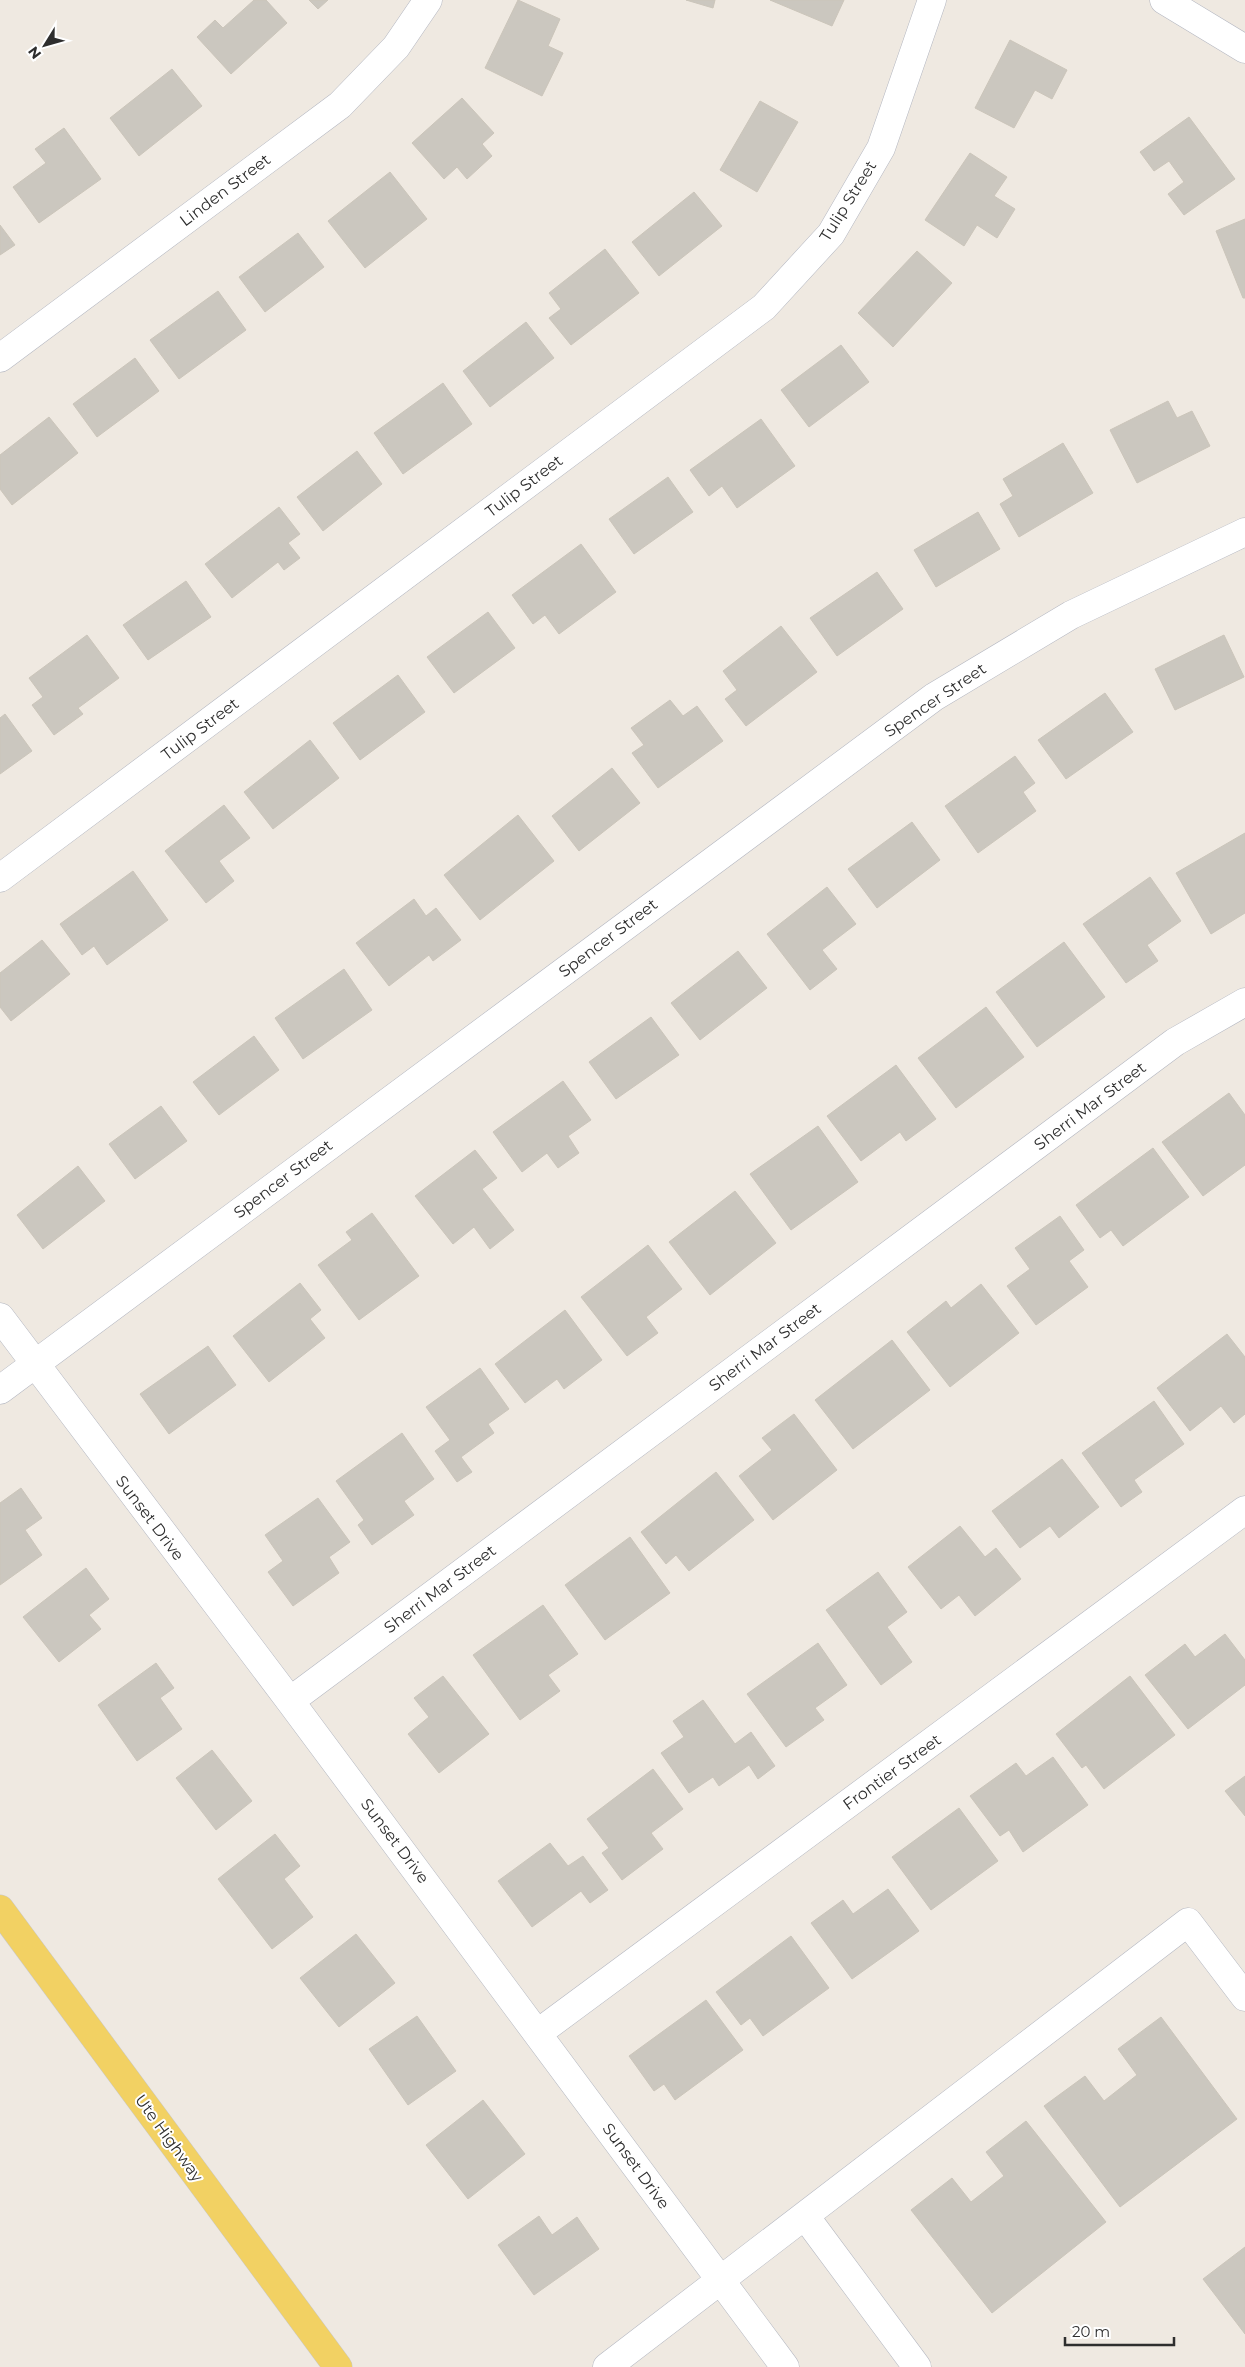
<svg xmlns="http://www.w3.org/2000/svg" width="1245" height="2367" viewBox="0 0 1245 2367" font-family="Montserrat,sans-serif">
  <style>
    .building { fill: #cbc7bf; stroke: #cbc5ba }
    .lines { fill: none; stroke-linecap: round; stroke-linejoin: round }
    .minor-casing { stroke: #b4b7c1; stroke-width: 29 }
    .major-casing { stroke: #c9c9c9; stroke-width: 29 }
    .minor { stroke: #fff; stroke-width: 28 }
    .major { stroke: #f2d163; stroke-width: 28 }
    .labels { text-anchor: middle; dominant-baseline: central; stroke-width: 4; stroke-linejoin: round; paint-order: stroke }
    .street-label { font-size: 16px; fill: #2e2e2e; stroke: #fff }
  </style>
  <rect width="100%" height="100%" fill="#efe9e1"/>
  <path class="building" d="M254,0h12l21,23 -56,51 -34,-37 18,-17 8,8z
    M309,0h19l-10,9z
    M518,0l42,19 -12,27 15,7 -21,43 -57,-28z
    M686,0h29l-2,8z
    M770,0h74l-12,26z
    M1010,40l57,30 -15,29 -17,-9 -21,38 -39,-20z
    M172,69l30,37 -63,50 -29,-38z
    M462,98l32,35 -12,11 10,12 -25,23 -10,-12 -13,12 -32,-36z
    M760,101l38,21 -41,70 -37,-22z
    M1189,117l46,62 -51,36 -16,-21 16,-12 -15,-21 -15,10 -14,-19z
    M64,128l37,51 -62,44 -26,-36 33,-24 -11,-14z
    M970,153l37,24 -13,19 21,13 -18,29 -20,-13 -13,21 -39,-26z
    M390,172l37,47 -62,49 -37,-47z
    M694,192l28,34 -63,50 -27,-34z
    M1245,219v79h-2l-27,-67z
    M0,225l15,20 -15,10z
    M298,233l26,34 -59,45 -26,-35z
    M605,249l34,44 -68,52 -22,-27 12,-9 -12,-16z
    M917,251l35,32 -59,64 -35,-34z
    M218,291l28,39 -67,49 -29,-39z
    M526,322l28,36 -64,49 -27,-36z
    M841,345l28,37 -60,45 -28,-37z
    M135,358l24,33 -62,46 -24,-33z
    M443,383l29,41 -69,50 -29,-41z
    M1168,401l9,17 15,-7 18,35 -73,37 -27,-53z
    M49,417l29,36 -66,52 -12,-16v-34z
    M761,419l34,47 -58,42 -15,-22 -13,10 -19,-26z
    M1063,443l30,50 -74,44 -19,-33 13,-8 -10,-17z
    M357,451l25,33 -59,47 -26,-34z
    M668,477l25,35 -59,42 -25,-35z
    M279,507l21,27 -12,9 12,15 -16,12 -6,-8 -46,36 -27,-34z
    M978,512l22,37 -64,38 -22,-37z
    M581,544l35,48 -57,42 -14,-19 -12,9 -21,-29z
    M877,572l26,37 -66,47 -27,-38z
    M186,581l25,36 -63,43 -25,-35z
    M488,612l27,36 -61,45 -27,-36z
    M781,626l36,46 -71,54 -21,-27 12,-9 -14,-19z
    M87,635l32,43 -41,30 5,6 -29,21 -22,-30 11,-8 -14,-19z
    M1224,635l20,42 -69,33 -20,-41z
    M398,675l27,37 -65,48 -27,-37z
    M1105,693l28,39 -67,47 -28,-39z
    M670,700l13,16 14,-10 26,35 -65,47 -26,-35 12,-8 -13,-17z
    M5,714l27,37 -32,23v-56z
    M310,740l29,38 -66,51 -29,-37z
    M1015,756l20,27 -12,9 13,19 -58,42 -33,-47z
    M612,768l28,35 -61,48 -27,-35z
    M224,805l26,33 -31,23 15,20 -28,22 -41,-52z
    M518,815l36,46 -74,59 -36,-45z
    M912,822l28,38 -63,48 -29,-39z
    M1245,833v80l-34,21 -35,-61z
    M133,871l35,49 -61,45 -13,-19 -12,9 -22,-31z
    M1150,877l31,44 -34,24 11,16 -32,22 -43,-59z
    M827,887l29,37 -34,26 15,19 -27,21 -43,-56z
    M414,899l12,17 10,-8 25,32 -28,21 -4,-6 -40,31 -33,-43z
    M42,940l28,34 -59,47 -11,-14v-34z
    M1064,942l41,55 -68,50 -41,-55z
    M738,951l29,37 -67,52 -29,-37z
    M344,969l28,41 -69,49 -28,-41z
    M986,1007l38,50 -68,51 -38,-50z
    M651,1017l28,38 -63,44 -27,-37z
    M254,1036l25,34 -60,45 -26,-33z
    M896,1065l40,54 -30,22 -6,-9 -39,29 -34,-45z
    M563,1081l28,39 -23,16 11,17 -21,15 -11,-15 -25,19 -29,-40z
    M1229,1093l16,22v50l-42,31 -41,-54z
    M161,1106l26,35 -52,38 -26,-35z
    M818,1126l40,56 -67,48 -41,-56z
    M1153,1148l36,49 -66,49 -12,-16 -11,8 -24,-33z
    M475,1150l22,28 -15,11 32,41 -24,19 -16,-22 -21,17 -38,-48z
    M78,1166l27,35 -62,48 -26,-34z
    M735,1191l41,52 -66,52 -41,-53z
    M372,1213l47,63 -60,44 -41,-55 34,-25 -6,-8z
    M1060,1216l24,34 -15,11 19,26 -52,38 -29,-39 23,-17 -15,-21z
    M648,1245l34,44 -36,28 12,16 -31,23 -46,-59z
    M300,1283l21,27 -11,9 15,19 -56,44 -36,-46z
    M981,1284l38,49 -69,54 -43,-55 39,-31 5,7z
    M565,1310l37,50 -38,29 -7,-10 -32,24 -30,-39z
    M1227,1334l18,23v57l-11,9 -13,-17 -31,25 -33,-43z
    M892,1340l38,50 -77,59 -38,-49z
    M208,1346l28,39 -67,49 -29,-40z
    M480,1368l29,41 -21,15 6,9 -33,24 11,15 -15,10 -22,-31 15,-11 -24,-33z
    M1154,1401l30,43 -50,36 8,12 -21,15 -39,-54z
    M794,1414l43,56 -64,50 -34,-44 33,-26 -10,-12z
    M402,1433l32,46 -30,22 10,14 -42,30 -14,-20 6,-5 -28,-39z
    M1062,1459l37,48 -40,31 -9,-12 -30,22 -28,-37z
    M716,1472l38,48 -65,51 -13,-16 -10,9 -25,-32z
    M21,1488l21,30 -17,12 17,25 -42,30v-82z
    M318,1498l32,44 -21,15 10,16 -46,33 -25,-34 15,-11 -18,-26z
    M960,1526l25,31 11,-9 25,31 -46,37 -16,-21 -18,14 -33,-42z
    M630,1537l40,56 -65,47 -40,-55z
    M86,1568l23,31 -20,16 12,14 -42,33 -36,-45z
    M878,1572l29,40 -20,15 25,35 -31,23 -55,-75z
    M543,1605l35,49 -30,21 12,16 -40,29 -47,-65z
    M1225,1634l20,26v25l-57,44 -43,-54 40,-31 10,13z
    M818,1643l29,42 -32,23 9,12 -38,27 -39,-53z
    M156,1663l18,25 -14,10 22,31 -45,32 -39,-56z
    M443,1676l46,58 -50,39 -31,-39 21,-17 -15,-19z
    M1130,1676l45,59 -71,54 -18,-24 -4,3 -26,-34z
    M703,1700l32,44 16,-12 24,34 -17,13 -9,-14 -30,21 -6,-9 -24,16 -28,-40 23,-16 -11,-16z
    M212,1750l40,51 -36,29 -40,-52z
    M1053,1757l35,48 -65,47 -14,-22 -9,6 -30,-40 46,-33 10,13z
    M653,1769l30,40 -32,24 12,16 -41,31 -20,-27 7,-5 -22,-29z
    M1245,1776v40l-20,-25z
    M959,1808l39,53 -67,49 -39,-53z
    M275,1834l25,32 -16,13 29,38 -41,32 -54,-70z
    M550,1843l18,23 15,-10 25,34 -18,13 -9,-12 -49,36 -34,-46z
    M888,1889l31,42 -67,48 -41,-56 32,-23 10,14z
    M356,1934l39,49 -56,44 -39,-49z
    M791,1936l38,52 -66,48 -13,-18 -9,7 -25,-33z
    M706,2000l37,50 -68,50 -11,-16 -10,7 -25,-35z
    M417,2016l39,55 -48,34 -39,-56z
    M1161,2017l76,102 -117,88 -76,-101 41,-30 19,25 33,-26 -19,-26z
    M483,2100l42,54 -57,45 -42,-54z
    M1026,2121l80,101 -114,91 -81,-103 41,-32 19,24 33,-26 -18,-24z
    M539,2216l13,19 25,-18 22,32 -65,46 -36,-50z
    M1245,2247v87l-42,-55z"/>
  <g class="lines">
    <g class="minor-casing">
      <path id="minor" d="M1164,0l81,49
        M0,358l340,-253 56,-58 32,-47
        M0,878l764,-571 67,-73 50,-86 51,-148
        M0,1317l290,384 495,666
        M0,1390l934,-693 137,-82 174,-83
        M290,1701l885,-659 70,-40
        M538,2033l707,-523
        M805,2216l112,151
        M607,2367l581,-445 57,75"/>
    </g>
    <g class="major-casing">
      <path id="major" d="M0,1909l338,458"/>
    </g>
    <use href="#minor" class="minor"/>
    <use href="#major" class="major"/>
  </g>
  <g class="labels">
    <g class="street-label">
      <text transform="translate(225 190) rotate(-37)">Linden Street</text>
      <text transform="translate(848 201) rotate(-58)">Tulip Street</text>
      <text transform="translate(524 486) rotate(-37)">Tulip Street</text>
      <text transform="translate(935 700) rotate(-34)">Spencer Street</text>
      <text transform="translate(200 729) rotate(-37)">Tulip Street</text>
      <text transform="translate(608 938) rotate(-37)">Spencer Street</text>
      <text transform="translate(1090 1106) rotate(-37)">Sherri Mar Street</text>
      <text transform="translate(283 1179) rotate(-37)">Spencer Street</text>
      <text transform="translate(765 1347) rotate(-37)">Sherri Mar Street</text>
      <text transform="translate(150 1518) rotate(53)">Sunset Drive</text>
      <text transform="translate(440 1589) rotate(-37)">Sherri Mar Street</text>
      <text transform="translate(892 1772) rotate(-36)">Frontier Street</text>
      <text transform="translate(395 1841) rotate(53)">Sunset Drive</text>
      <text transform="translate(169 2138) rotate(54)">Ute Highway</text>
      <text transform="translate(636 2166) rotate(54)">Sunset Drive</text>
    </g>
  </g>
  <g transform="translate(45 45) rotate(233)" stroke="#ffffff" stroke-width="4" paint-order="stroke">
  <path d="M0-4L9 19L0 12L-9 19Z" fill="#2e2e2e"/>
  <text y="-8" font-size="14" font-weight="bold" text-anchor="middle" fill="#2e2e2e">N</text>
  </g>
  <path d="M1065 2337v8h109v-8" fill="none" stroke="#2e2e2e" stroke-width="2.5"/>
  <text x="1072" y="2337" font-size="15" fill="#2e2e2e" stroke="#ffffff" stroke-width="4" paint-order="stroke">20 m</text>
</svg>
